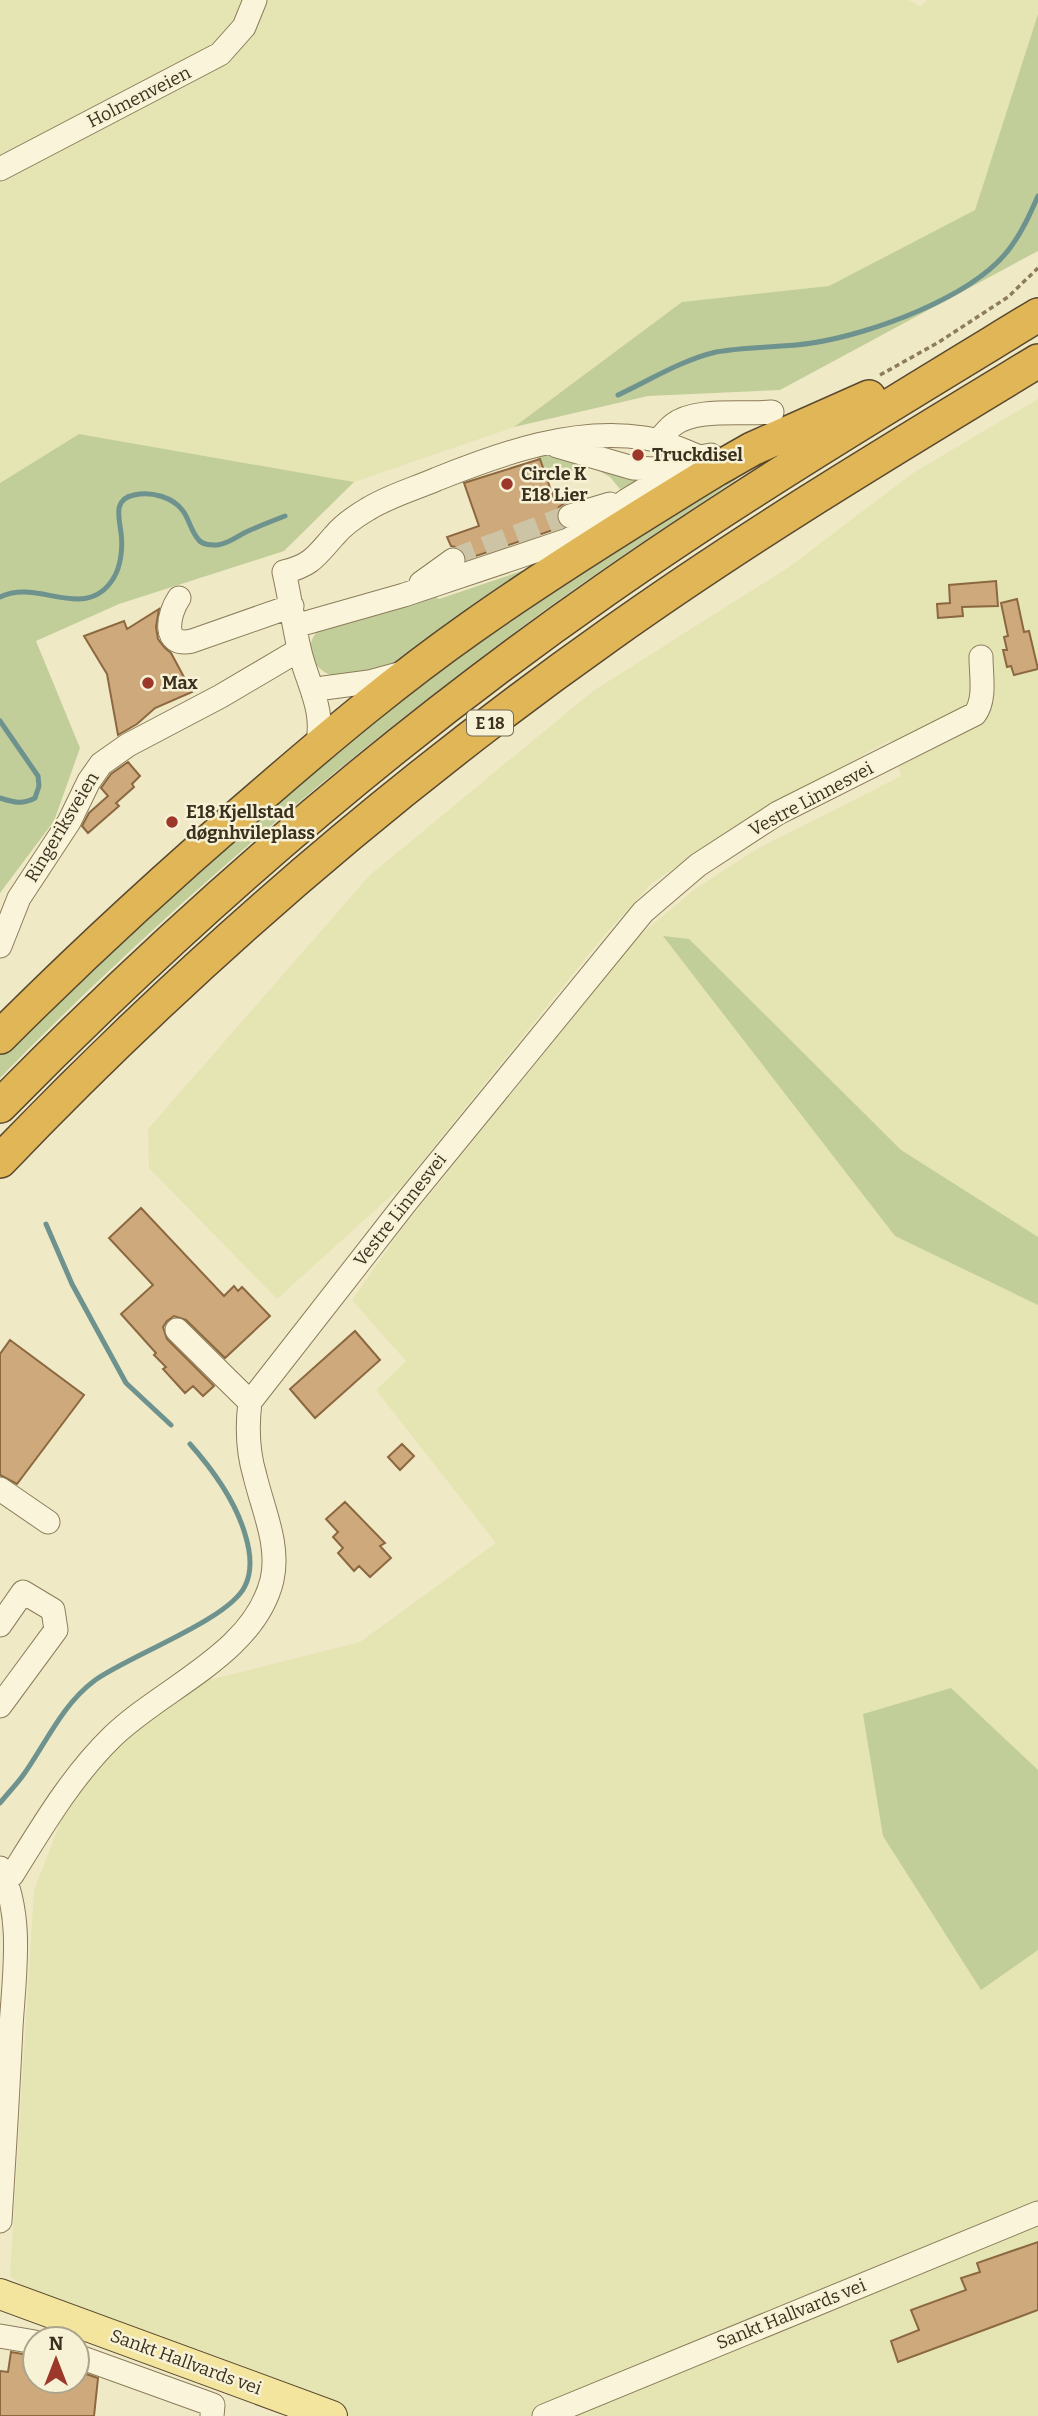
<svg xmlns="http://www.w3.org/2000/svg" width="1038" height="2416" viewBox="0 0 1038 2416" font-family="Bitter,serif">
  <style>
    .farmland { fill: #e5e4b3 }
    .green { fill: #c1ce9a }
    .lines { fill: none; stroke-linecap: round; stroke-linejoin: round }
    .stream { stroke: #6e928e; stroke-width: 5 }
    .building { fill: #cea97b; stroke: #8c6840; stroke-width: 2 }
    .minor-tunnel { stroke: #ccc4a5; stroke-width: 23; stroke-dasharray: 23 11; stroke-linecap: butt }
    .minor-casing { stroke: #8c7c5b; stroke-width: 25 }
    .major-casing { stroke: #5a492f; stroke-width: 32 }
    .highway-casing { stroke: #5a492f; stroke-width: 36 }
    .path { stroke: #8c7c5b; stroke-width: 3.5; stroke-dasharray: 5 3.5; stroke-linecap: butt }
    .minor { stroke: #faf5da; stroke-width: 23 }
    .major { stroke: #f3e49e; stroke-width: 30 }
    .highway { stroke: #e0b656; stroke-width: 33 }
    .poi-dot { fill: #9c3829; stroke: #f7f2d6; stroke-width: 2.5 }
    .labels { text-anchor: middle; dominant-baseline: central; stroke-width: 5; stroke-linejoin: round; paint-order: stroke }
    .shield { fill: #f7f2d6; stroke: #746b56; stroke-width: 2 }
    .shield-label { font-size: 16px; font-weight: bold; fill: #3c311f }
    .street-label { font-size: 18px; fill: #3c311f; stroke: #f7f2d6 }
    .poi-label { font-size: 18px; font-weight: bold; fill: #3c311f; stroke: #f7f2d6; text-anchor: start }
  </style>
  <rect width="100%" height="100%" fill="#f0e9c6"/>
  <path class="farmland" d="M0,0h908l13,6 6,-6h111v14l-63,196 -146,76 -147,16 -168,125 -160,55 -275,-48 -79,49z
    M1038,399v2017h-699l5,-12 -321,-117 -13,-11 24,-386 32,-82 41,-54 94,-72 159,-40 136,-99 -120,-153 30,-29 -54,-61 49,-70 237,-293 57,-48 62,-40 144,-73 -11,-36 -115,64 -68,41 -56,39 -49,54 -199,247 -126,114 -128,-131 -1,-39 222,-254 223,-184 196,-124 124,-94z"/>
  <path class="green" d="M1038,14v237l-258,139 -132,6 -134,31 168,-125 147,-16 146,-76z
    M79,434l275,48 -70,69 -165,53 -83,37 44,107 -26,73 -54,72v-410z
    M545,454l16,6 14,-4 70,21 -25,12 -10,-12 -22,-12 -42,15 -9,-23z
    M736,474l1,5c-64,43 -129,85 -192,131 -193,141 -378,297 -545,468v-27l157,-151 324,-270z
    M551,561c-34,23 -69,46 -103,69 -22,15 -45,33 -70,41 -10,4 -28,7 -38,6 -26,-2 -41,-31 -19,-49l111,-34 7,5z
    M663,936l26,3 212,211 137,87v68l-143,-69z
    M951,1688l87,82v180l-57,40 -98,-154 -20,-122z"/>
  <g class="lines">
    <path class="stream" d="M618,395c32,-15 64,-35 98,-43 32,-6 64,-4 96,-9 59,-9 162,-46 198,-95 12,-16 20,-34 28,-52
      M0,597c38,-19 85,26 113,-18 8,-12 10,-32 8,-46 -2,-16 -8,-34 13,-38 17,-4 39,2 49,16 6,8 8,20 15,28 4,6 12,6 19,6 11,-1 19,-8 29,-13 13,-6 26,-11 39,-16
      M0,721l38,55 1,10 -4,12c-13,7 -22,4 -35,0
      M46,1224l26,60 54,99 45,42
      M0,1803c8,-10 17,-19 24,-29 22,-31 38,-69 70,-93 34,-25 135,-61 151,-95 8,-16 5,-36 0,-52 -10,-34 -31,-63 -55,-90"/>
  </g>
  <path class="building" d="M540,459l14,40 8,-3 3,7 -6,4 -3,6 1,8 5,6 -95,32 -2,-7 -6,-4 -8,-2 -4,-9 32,-11 -15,-43z
    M996,581l2,25 -36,1 1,9 -25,2 -1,-14 13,-1 -1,-18z
    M1017,599l7,33 5,-1 9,38 -24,6 -3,-9 -4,1 -4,-17h4l-3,-13 4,-1 -7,-33z
    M159,609l-3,18 2,12 7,9 6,5 21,39 -37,16 -18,16 -19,11 -11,-61 -23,-38 40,-15 3,8z
    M128,762l12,14 -8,8 2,3 -18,16 3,3 -31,27 -6,-7 7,-13 19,-17 -7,-8 10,-14z
    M141,1208l83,88 10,-10 4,5 4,-4 28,29 -45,42 -39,-38 -12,-4 -7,5 -4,6 4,12 47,47 -11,10 -10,-10 -8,7 -22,-24 3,-2 -12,-12 2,-2 -35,-39 32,-29 -44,-47z
    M355,1331l25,29 -65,58 -25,-29z
    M10,1340l74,55 -67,89 -17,-9v-121z
    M402,1444l12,12 -14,14 -12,-13z
    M345,1502l40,41 -5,3 11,12 -21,19 -11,-11 -5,5 -16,-18 5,-5 -10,-11 5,-5 -12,-13z
    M1038,2242v68l-140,52 -7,-21 28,-11 -8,-20 55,-20 -5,-12 19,-6 -3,-9z
    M11,2352l24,4v25h42v-10l21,7 -4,38h-94v-45l8,1z"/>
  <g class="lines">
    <path class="minor-tunnel" d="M453,560l117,-44"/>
    <g class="minor-casing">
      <path id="minor" d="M0,169l220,-115 24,-27 11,-27
        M658,441c5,-6 10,-12 15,-16 22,-18 72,-10 99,-13
        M557,446l76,22 44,2
        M570,516l40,-12
        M421,583l32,-23
        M179,598c-11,16 -18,50 13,43l100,-35
        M295,626l109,-31 164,-55 17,-9 42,-31 50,-30 23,-13 11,-2
        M313,693l11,-5 45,-6 33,-9
        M317,748c9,-40 -10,-63 -18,-100 -6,-25 -9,-51 -15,-76 28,-7 32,-16 50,-36 9,-11 22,-20 34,-27 21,-13 46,-20 69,-30 65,-26 137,-52 208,-41 19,3 37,12 55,19
        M0,946l19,-48 50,-76 20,-41 12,-17 27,-19 93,-49 78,-46
        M177,1330l73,72
        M0,1489l48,33
        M0,1625l23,-33 30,18 3,20 -56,76
        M0,1868c24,47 14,108 11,159 -3,65 -7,130 -11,194
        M6,1880l6,-5c30,-48 59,-98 100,-138 50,-49 142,-83 160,-157 8,-35 -9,-70 -17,-104 -7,-23 -8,-50 -5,-74l157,-201 236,-289 55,-47 80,-52 197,-99c11,-15 6,-39 6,-57
        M0,2336l35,6
        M77,2356l136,49 -1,11
        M544,2416l494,-203"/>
    </g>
    <g class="major-casing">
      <path id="major" d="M0,2294l332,122"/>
    </g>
    <g class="highway-casing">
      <path id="highway" d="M0,1037c84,-84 171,-164 261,-241 68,-59 137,-117 211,-169 79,-56 163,-108 245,-158l35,-20 117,-52
        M0,1106c186,-189 387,-364 605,-516 140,-98 287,-186 433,-275
        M0,1161c186,-194 390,-371 609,-526 139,-99 284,-186 429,-274"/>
    </g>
    <path class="path" d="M880,375l59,-33 69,-45 30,-29"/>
    <use href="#minor" class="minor"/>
    <use href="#major" class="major"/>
    <use href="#highway" class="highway"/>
  </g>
  <g class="poi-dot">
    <circle cx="638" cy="455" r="7"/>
    <circle cx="507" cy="484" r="7"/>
    <circle cx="148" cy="683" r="7"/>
    <circle cx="172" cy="822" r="7"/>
  </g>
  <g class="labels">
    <rect class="shield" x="467" y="710.5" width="46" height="25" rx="5"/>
    <g class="shield-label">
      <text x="490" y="723">E 18</text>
    </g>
    <g class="street-label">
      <text transform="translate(139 97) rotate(-27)">Holmenveien</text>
      <text transform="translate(811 799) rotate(-28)">Vestre Linnesvei</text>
      <text transform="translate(62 827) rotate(-59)">Ringeriksveien</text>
      <text transform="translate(400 1210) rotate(-52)">Vestre Linnesvei</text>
      <text transform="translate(791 2314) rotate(-22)">Sankt Hallvards vei</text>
      <text transform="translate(186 2362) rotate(20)">Sankt Hallvards vei</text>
    </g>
    <g class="poi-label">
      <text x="652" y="455">Truckdisel</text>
      <text x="521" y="474">Circle K<tspan x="521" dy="21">E18 Lier</tspan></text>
      <text x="162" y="683">Max</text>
      <text x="186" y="812">E18 Kjellstad<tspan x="186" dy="21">døgnhvileplass</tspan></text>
    </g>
  </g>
  <g transform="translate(56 2360)"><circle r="33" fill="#f7f2d6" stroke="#aca58d" stroke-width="2"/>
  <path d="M0-5L12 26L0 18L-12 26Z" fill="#9c3829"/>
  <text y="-10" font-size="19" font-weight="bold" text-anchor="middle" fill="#3c311f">N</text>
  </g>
</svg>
